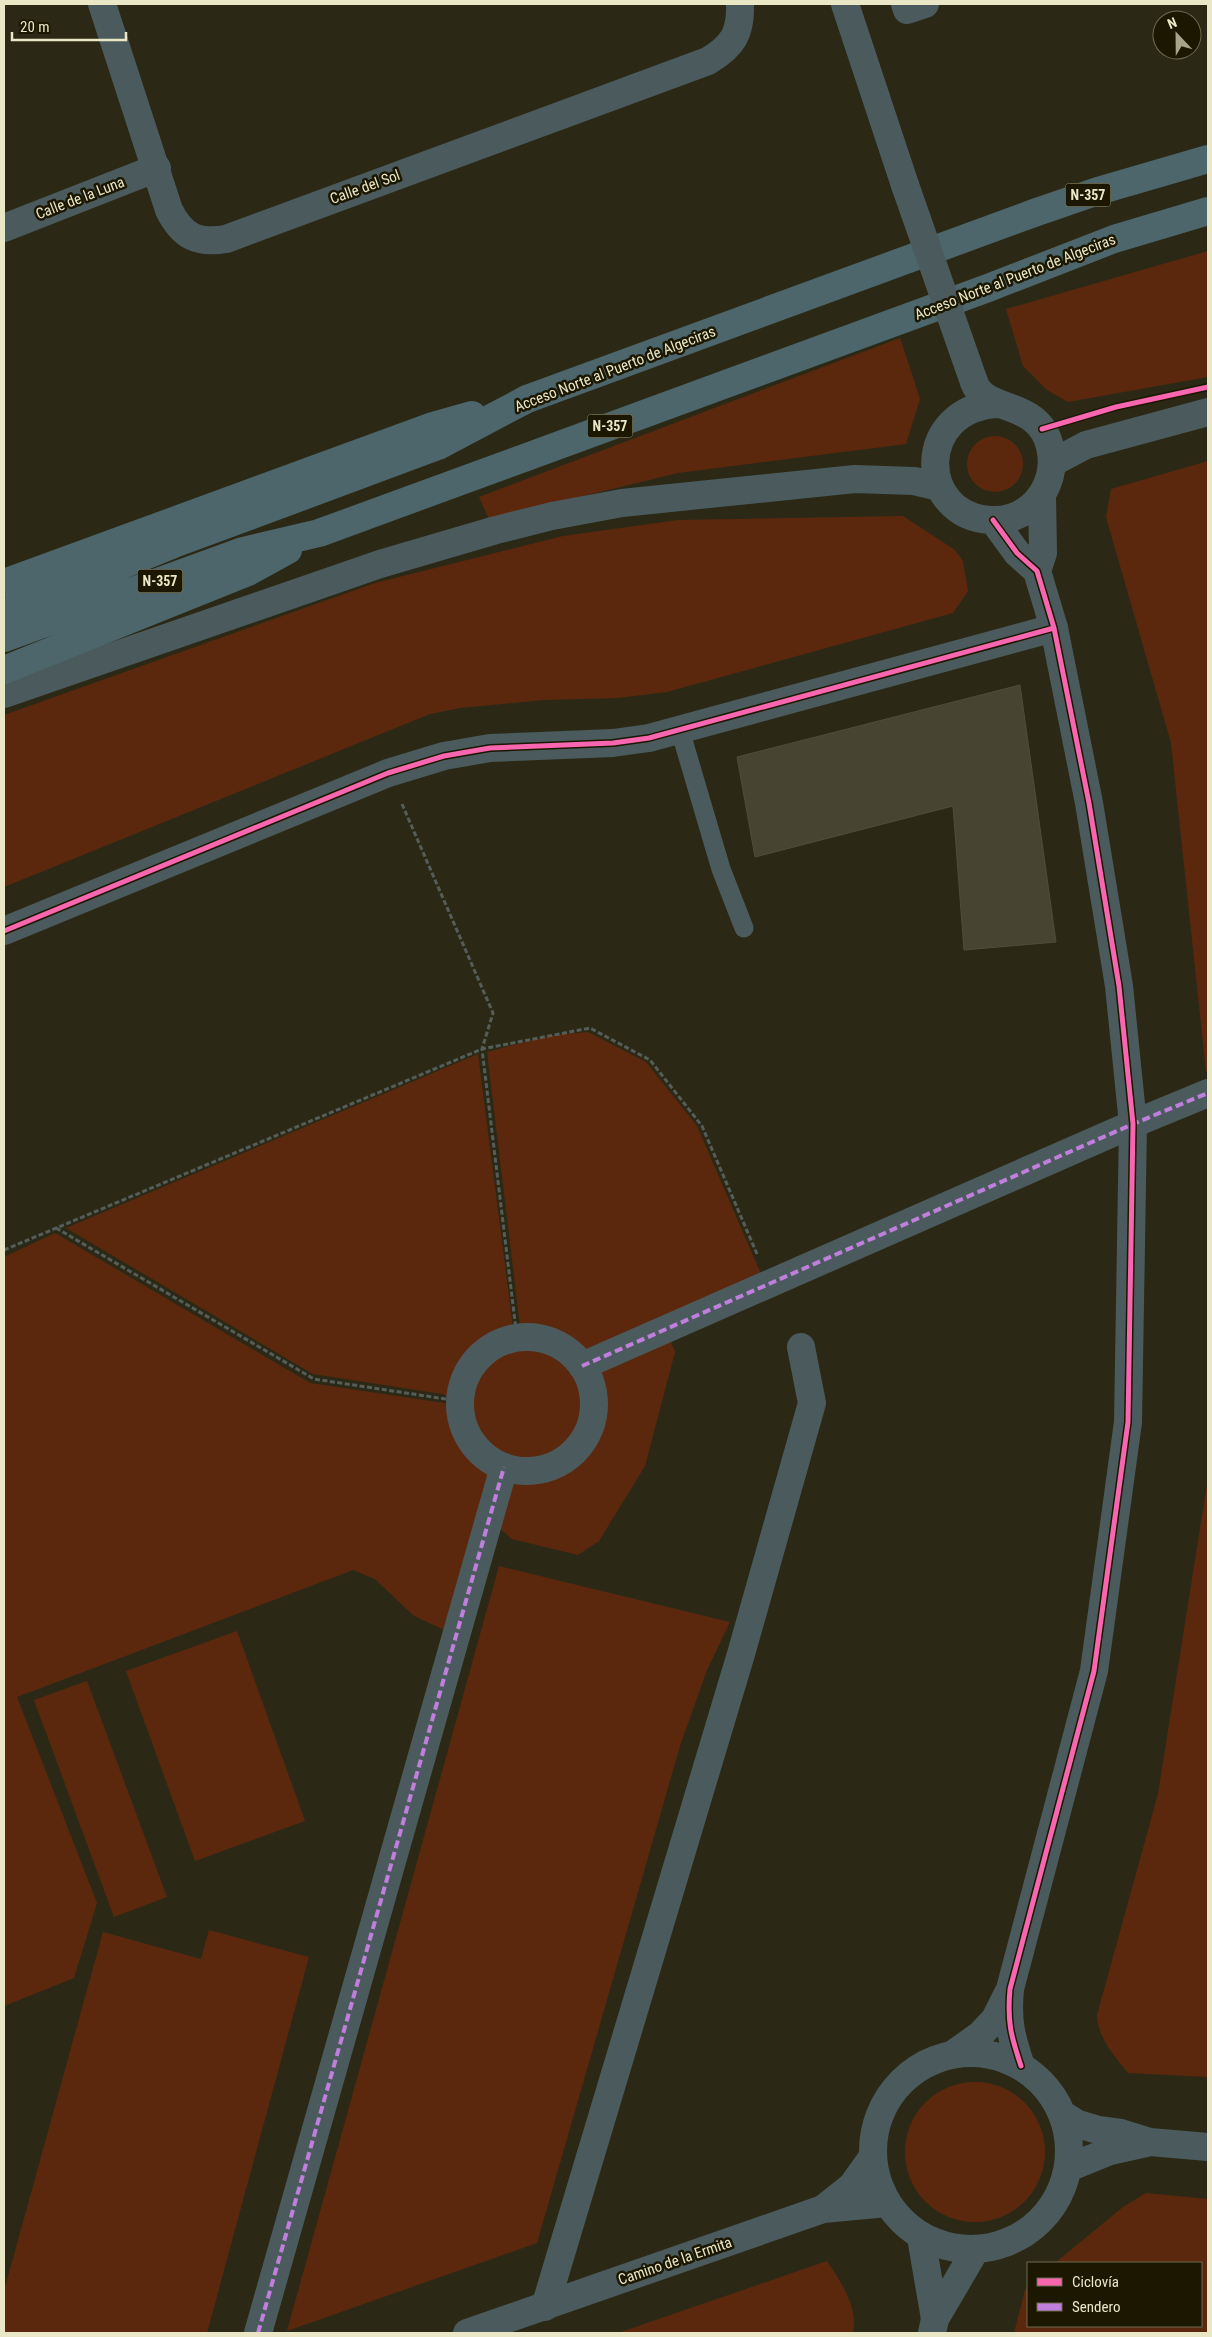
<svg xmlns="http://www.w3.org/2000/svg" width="1212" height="2337" viewBox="0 0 1212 2337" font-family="'Roboto Condensed',sans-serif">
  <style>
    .green { fill: #5c280d }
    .building { fill: #474532; stroke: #504e38 }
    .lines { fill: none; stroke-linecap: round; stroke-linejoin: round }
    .path { stroke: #545d59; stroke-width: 3; stroke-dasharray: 5 2.5; stroke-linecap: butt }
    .service { stroke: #4b5b5d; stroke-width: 19 }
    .pedestrian { stroke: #4b5b5d; stroke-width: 28 }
    .minor { stroke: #4b5b5d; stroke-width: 28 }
    .tertiary { stroke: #4b5b5d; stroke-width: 28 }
    .trunk { stroke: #4c666b; stroke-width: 28 }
    .tertiary-bridge { stroke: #4b5b5d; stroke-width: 28 }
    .quiet { stroke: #c07fdc; stroke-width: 4; stroke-dasharray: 8 4; stroke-linecap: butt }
    .cycleway-casing { stroke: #1b1700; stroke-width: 8 }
    .cycleway { stroke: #f766af; stroke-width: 5 }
    .labels { text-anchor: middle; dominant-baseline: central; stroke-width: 5; stroke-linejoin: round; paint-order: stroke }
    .shield { fill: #1b1700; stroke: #aca98b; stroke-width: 1 }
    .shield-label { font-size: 14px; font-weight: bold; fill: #eae7c7 }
    .street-label { font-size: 15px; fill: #eae7c7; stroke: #1b1700 }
  </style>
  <rect width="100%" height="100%" fill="#2b2916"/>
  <path class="green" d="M1208,251v126l-140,25 -21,-12 -24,-24 -17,-57z
    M900,338l20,61 -14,45 -228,29 -189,46 -10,-22z
    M967 464a28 28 0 1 1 56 0a28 28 0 1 1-56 0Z
    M1208,461v610h-2l-35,-328 -65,-226 5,-28z
    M903,516l52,34 8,11 5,30 -15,22 -286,79 -50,6 -73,2 -84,8 -30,6 -426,173v-172l371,-132 188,-47 115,-16z
    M588,1032l58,30 51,64 67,155 -97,50 8,21 -30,114 -46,75 -21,14 -66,-16 -19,-16 -42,110 -37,-17 -39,-37 -22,-9 -336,127 80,206 -23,75 -70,28v-749l51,-24 255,150 141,21 7,-3 -16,-7 -129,-20 -247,-146 412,-174 35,274 4,9 3,-11 -33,-274 65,-17z
    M1208,1478v599l-80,-4c-14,-17 -30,-35 -31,-58l61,-221z
    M499,1566l231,56 -23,48 -27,76 -143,497 -250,88z
    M237,1631l68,190 -110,40 -69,-190z
    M87,1681l80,216 -53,20 -80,-217z
    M209,1930l100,27 -102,376h-203v-42l99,-359 98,27z
    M905 2152a70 70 0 1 1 140 0a70 70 0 1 1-140 0Z
    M1146,2193l62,6v134h-194l11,-43 3,-3v39h173v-63h-146l68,-56z
    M827,2261c14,21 31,45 26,72h-235z"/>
  <path class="building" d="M1020,685l36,257 -92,8 -11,-144 -198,51 -18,-100z"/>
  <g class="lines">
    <path class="path" d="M402,804l91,209 -11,36 35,289
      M56,1228l258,151 145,22
      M4,1250l478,-201 108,-21 60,32 52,66 55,128"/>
    <path class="service" d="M680,730l41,139 23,59"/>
    <path class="pedestrian" d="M460 1404a67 67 0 1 1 134 0a67 67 0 1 1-134 0Z
      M582,1366l551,-242 75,-31
      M258,2333l246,-866"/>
    <path class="minor" d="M102,4l67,206c13,26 28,34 57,29l482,-178c25,-15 33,-28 32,-57
      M905,4l2,6 18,-6
      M4,228l153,-60
      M4,931l384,-158 56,-17 46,-8 123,-5 36,-5 405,-110
      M545,2307l196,-653 71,-251 -11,-56"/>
    <path class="tertiary" d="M845,4l60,181
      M974,382c10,32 65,16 76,65 5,20 -1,41 -15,56 -12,12 -28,18 -44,17 -75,-4 -76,-112 7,-116
      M1052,463l34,-18 122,-33
      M993,520l24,33 20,18 17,57 35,175 30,183 14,138 -5,298 -34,249 -84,318c-3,33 1,47 11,77
      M1037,571l6,-18 -1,-57
      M4,694l376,-130 116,-34 56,-14 70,-13 233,-24 59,2 26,6
      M873 2151a98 98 0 1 1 196 0a98 98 0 1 1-196 0Z
      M952,2055l28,-20 15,-16 13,-26
      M1062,2114l16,10 20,6 23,3 29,9 58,5
      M1068,2168l42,-17 36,-8
      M823,2209l29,-23 20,-28
      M921,2237l14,82
      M467,2333l356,-124 64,-6
      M932,2333l3,-14 41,-70"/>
    <path class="trunk" d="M4,583l429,-157 39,-11
      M4,613l170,-69 264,-98 89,-47 507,-186 64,-22 110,-32
      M4,638l239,-87 76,-18 669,-245 126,-49 94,-28
      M4,670l244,-98 40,-22"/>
    <path class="tertiary-bridge" d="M905,185l69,197"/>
    <path class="quiet" d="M582,1366l551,-242 75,-31
      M258,2333l246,-866"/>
    <g class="cycleway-casing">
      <path id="cycleway" d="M1042,429l74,-22 92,-20
        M993,520l24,33 20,18 17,57 35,175 30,183 14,138 -5,298 -34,249 -84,318c-3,33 1,47 11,77
        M4,931l384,-158 56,-17 46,-8 123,-5 36,-5 405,-110"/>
    </g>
    <use href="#cycleway" class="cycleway"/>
  </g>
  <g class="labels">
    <g class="shield">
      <rect x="1065.5" y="183.5" width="45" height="23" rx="4"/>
      <rect x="587.5" y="414.5" width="45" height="23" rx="4"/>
      <rect x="137.5" y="569.5" width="45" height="23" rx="4"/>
    </g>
    <g class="shield-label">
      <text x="1088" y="195">N-357</text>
      <text x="610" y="426">N-357</text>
      <text x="160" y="581">N-357</text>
    </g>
    <g class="street-label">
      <text transform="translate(365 187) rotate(-20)">Calle del Sol</text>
      <text transform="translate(80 198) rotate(-21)">Calle de la Luna</text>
      <text transform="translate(1015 277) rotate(-21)">Acceso Norte al Puerto de Algeciras</text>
      <text transform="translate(615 369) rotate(-21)">Acceso Norte al Puerto de Algeciras</text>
      <text transform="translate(675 2261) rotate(-19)">Camino de la Ermita</text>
    </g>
  </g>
  <rect width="1212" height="2337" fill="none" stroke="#eae7c7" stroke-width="10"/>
  <rect x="1027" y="2262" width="175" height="65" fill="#1b1700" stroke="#6e6a50"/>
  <rect x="1037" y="2278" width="25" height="8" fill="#f766af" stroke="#6e6a50"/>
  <text x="1072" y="2287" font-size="15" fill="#eae7c7">Ciclovía</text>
  <rect x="1037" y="2303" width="25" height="8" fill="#c07fdc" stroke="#6e6a50"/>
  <text x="1072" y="2312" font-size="15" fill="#eae7c7">Sendero</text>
  <g transform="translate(1177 35) rotate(338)"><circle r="24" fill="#1b1700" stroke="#6e6a50"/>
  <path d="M0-4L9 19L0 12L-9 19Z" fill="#a7a489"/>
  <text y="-8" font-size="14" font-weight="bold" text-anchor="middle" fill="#eae7c7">N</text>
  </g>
  <path d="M12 32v8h114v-8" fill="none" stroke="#eae7c7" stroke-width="2.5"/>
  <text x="20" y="32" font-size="15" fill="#eae7c7" stroke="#1b1700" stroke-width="4" paint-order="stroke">20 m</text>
</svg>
